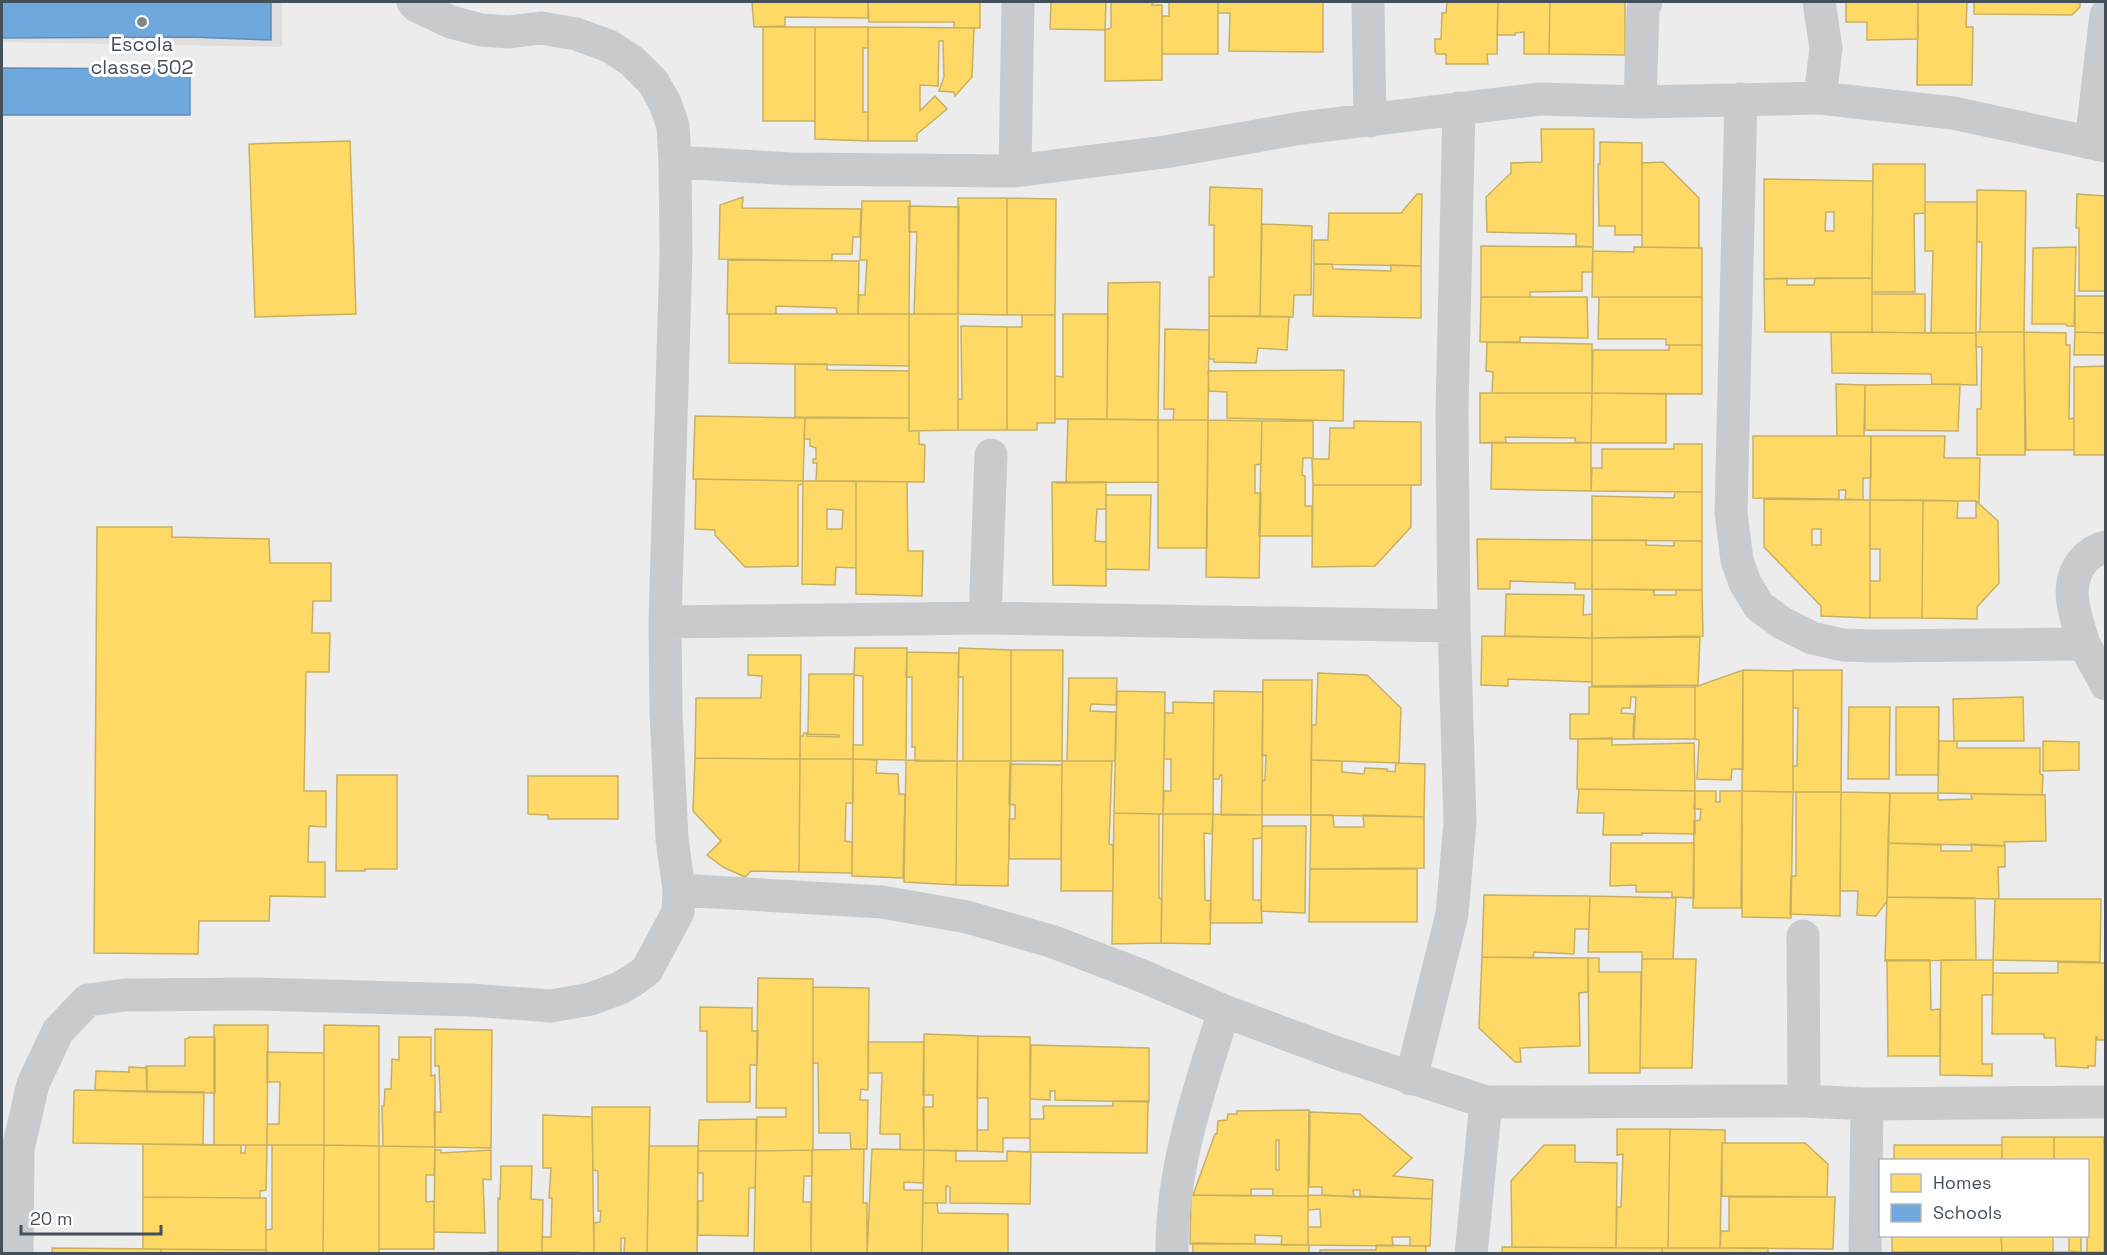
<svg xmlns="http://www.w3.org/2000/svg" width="2107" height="1255" viewBox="0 0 2107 1255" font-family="'Space Grotesk',sans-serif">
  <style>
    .education { fill: #dfddde }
    .homes { fill: #ffd966; stroke: #c7b062; stroke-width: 1.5; fill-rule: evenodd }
    .schools { fill: #6fa8dc; stroke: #628db5; stroke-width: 1.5 }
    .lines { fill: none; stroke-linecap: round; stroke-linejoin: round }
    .street { stroke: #c8cbcd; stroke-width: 33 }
    .poi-dot { fill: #7e868c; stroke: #fff; stroke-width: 2 }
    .labels { text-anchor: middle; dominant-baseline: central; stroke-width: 6; stroke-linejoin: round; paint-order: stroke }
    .poi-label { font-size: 20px; fill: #434f59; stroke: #fff }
  </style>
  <rect width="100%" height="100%" fill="#edecec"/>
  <path class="education" d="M2,2h280v45l-280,-5z"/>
  <path class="homes" d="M752,2h116v16l-83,-1v9l-31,1z
    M868,2h112v26h-26v-6h-85z
    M1051,2h55l-1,28 -55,-1z
    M1111,2h42l-1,3h10v75l-57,1v-51l6,-2z
    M1169,2h49v52h-56v-38h7z
    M1218,2h105v50l-94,-1 1,-38h-12z
    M1447,2h51l-1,52h-10l1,10h-42v-10h-9l-2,-2v-13h6l1,-26h4z
    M1498,2h52l-1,52h-25v-22l-9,1v2h-18z
    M1550,2h75v53l-76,-1z
    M1846,2h72v37l-51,1v-18h-21z
    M1918,2h49l-1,25h7l-1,58h-55z
    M1974,2h106v5l-8,8 -98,-1z
    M763,27h52v94h-52z
    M815,27h53v21h-5v64h5v29l-53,-2z
    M868,27l106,1 -2,49 -17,19 -1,-4 -15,-1 5,-14 -1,-36h-4l-1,45 -18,-1v26l15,-15 12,13 -30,25v7h-49z
    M1541,129h53l-1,118 -17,-1v-12l-89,-2 -1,-35 25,-24v-10l31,-1z
    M350,141l6,173 -101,3 -6,-173z
    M1600,142l42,1v92h-27v-9h-16l-1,-62h2z
    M1663,162l36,36v50l-57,-1v-84z
    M1873,164h52v49l-11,1 1,78h-43z
    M1764,179l109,2 -1,97 -108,1zM1826,212h8v19h-9z
    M1210,187l52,2 -2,127h-51v-39h5v-52h-5z
    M1977,190l49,1 -2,141h-44l2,-90h-5z
    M1417,194h5l-1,72 -107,-2v-24h14l1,-27h72z
    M2077,194l29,2v137l-31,-1v-36h30v-5h-26v-63h-3z
    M743,197l-1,11 119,1 -1,28h-7l-1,17h-20v7l-113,-2 1,-54z
    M958,198h49v117l-49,-1z
    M1007,198l49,1 -1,116h-48z
    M862,201h48l-1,113h-51l1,-19h6l2,-35h-7z
    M1925,202h52l-1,131h-45l2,-82h-8z
    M909,206l50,1 -1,107h-44l3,-82h-8z
    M1262,224l50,2 -1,69h-17l-1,22 -33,-1z
    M1481,246l112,1 -1,25h-10v19l-52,1v5h-49z
    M1634,247l68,1v49h-110l1,-46 41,1z
    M2076,247l-2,79h-7l-1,-2h-34l1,-76z
    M728,260l131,1 -1,53h-21l-1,-6 -60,-2v8h-49z
    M1314,264h18l1,5 58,2v-6l30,1v52l-108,-2z
    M1787,278v7h27l1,-7h57v54h-107l-1,-53z
    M1160,282l-2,138 -51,-1 1,-136z
    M1872,294h53v39l-53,-1z
    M1481,297h106l1,41 -68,-1v5h-40z
    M1599,297h103v48h-36v-6h-68z
    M729,314h180v52l-180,-3z
    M909,314h49v116l-49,1z
    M1063,314h45l-1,105h-52v-43l8,1z
    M1022,315h33v108h-18v7h-30v-103h15z
    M1209,316l80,1 -2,33 -29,-2 -2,15 -42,-1v-3h-5z
    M961,326l46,1v103h-49v-31h4z
    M1165,329l44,1 -1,90h-35l1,-11h-10z
    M1831,332l145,1 1,52 -45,-1 -1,-10 -99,-1z
    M1976,332h48l1,123h-48v-46h4l1,-62h-6z
    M2024,332l42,1v12h4l-1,74 5,-1v32h-48z
    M2075,332l31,1v22h-32z
    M1487,342l105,2v49h-100l1,-21 -7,-1z
    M1669,345h33v49l-110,-1 1,-43h76z
    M795,364h32v6l82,1v47l-114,-1z
    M2106,366v89h-32v-88z
    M1344,370l-1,51 -116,-3v-26l-18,-1 -1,-20z
    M1836,384l29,1 -1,51h-27z
    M1960,384l-2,47 -93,-1v-45z
    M1480,393h112l-1,50 -16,-1v-4l-70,-1 1,5 -26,1z
    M1592,393l74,1v49h-75z
    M695,416l110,2 -2,63 -110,-2z
    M805,418h104v13h10v13l6,1 -1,37 -108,-1 1,-18h-4v-4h3v-11l-6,-2v-7h-6z
    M1068,419l90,1v62l-103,1 11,-1z
    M1158,420h50l-1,128h-49z
    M1208,420l54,1 -1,43 -6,1v28h6l-2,85 -53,-1z
    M1262,421h51v37h-10l-1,17 3,1v30h7v30h-53z
    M1354,421l67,1v63h-108l-1,-26h17l1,-31h24z
    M1753,436h118v42h-8v22l-18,-1 1,-9h-7v9l-86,-1z
    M1871,436h74l-1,22h36l-1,45 -3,-2 -106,-1z
    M1492,443h99v48l-100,-2z
    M1674,444h28v48l-111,-1 1,-23h10v-19h72z
    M696,479l107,2v3l-5,1v81l-53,1 -30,-32v-5l-20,-1z
    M803,481h53v87l-20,-1 -1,18 -33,-1zM827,509l16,1 -1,19h-15z
    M856,481l51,1 1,69h15l-1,45 -66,-2z
    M1052,482h54v27h-9l-2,32 11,1v44l-53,-1z
    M1313,485h98v42l-36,39 -63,1z
    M1675,492h27v49l-110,-1v-44l82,2z
    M1106,495h45l-2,75 -43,-1z
    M1764,499l106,1v118l-49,-2v-10l-57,-59zM1812,529h9v16h-9z
    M1870,500h53l-1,118h-52v-37h10v-32h-10z
    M1923,500l35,1 -1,17h19v-17l22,20 1,62 -22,24v12l-55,-1z
    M97,527h75v10l97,2 1,24h61v38h-18l-1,32h18l-1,39h-23l-2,119h22v36l-17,-1 -1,36h17v35l-55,-1 -1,25h-70l-1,33 -104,-1z
    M1477,539l115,1v49h-17v-6l-65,-2v8h-32z
    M1592,540h54v5l28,1v-5h28v49l-110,-1z
    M1592,589l62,1v5h22v-5h26l1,46 -111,2z
    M1506,594l78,1 -1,20 9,-1v24l-87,-2z
    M1482,636l110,2v44l-84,-3v7l-27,-1z
    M1700,637l-2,48 -106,1v-48z
    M855,648h52l-1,112 -53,-1v-14h10v-69l-9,-1z
    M959,648l52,2v111h-48v-84h-5z
    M1011,650h52l-1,111h-51z
    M907,652l52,1 -2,108h-42v-14h-3v-70h-6z
    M748,655h53l-1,104 -105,-1 1,-60h65l1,-22 -14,-1z
    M1743,670v99h-11l-1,11 -34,-1 2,-39 -4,-1v-52z
    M1743,670l50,1v121l-51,-1z
    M1793,670h49l-1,122h-48v-26h4l1,-58h-5z
    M1318,673l49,2 34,33 -2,55 -88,-3 1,-35h4z
    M809,674h45l-1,85h-53v-23h3l1,-3h3v3l32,1v-2l-31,-1z
    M1069,678h48l-1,27 -25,-1 -1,7 26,1 -1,49h-48z
    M1263,680h49l-1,135h-49v-34l3,-1 1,-25 -4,1z
    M1589,687h106v52h-61l2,-42h-5l-1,11h-8l-1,5 13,1 -1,25h-63v-25h19z
    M1117,691l48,1 -2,122 -49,-1z
    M1214,691l49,1 -1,123h-41l1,-40h-2l-1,4h-6z
    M2023,697l1,44h-70l-1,-42z
    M1173,702l41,1 -1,111h-50l1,-23h7v-32h-7l1,-46h8z
    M1849,707h41l-1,72h-41z
    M1896,707h43l-1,68h-42z
    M1612,738v7l82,-2 1,48 -118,-2 1,-50z
    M1939,741h18v7h83v26l3,1 -1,20 -104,-2z
    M2043,741l36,1v28l-36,1z
    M695,758l105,1 -1,113 -48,-1 -6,6 -22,-10 -16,-12 14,-14 -28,-30z
    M800,759h53v44h-7l-1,38 7,1v31l-53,-1z
    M853,759l24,1 -1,13 22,1 1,20h6l-2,84 -51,-2z
    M906,760l51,1 -1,124 -52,-3z
    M1311,760l31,1v11l22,2 1,-6 22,1v2l8,1 1,-9 29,1 -1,53 -113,-2z
    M957,761h54l-3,125 -52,-1z
    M1062,761h50l-3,83 4,1v46h-52z
    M1010,764l52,1 -1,94h-52v-40h6v-14l-6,-1z
    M337,775h60v94h-32v2h-29z
    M528,776h90v43h-70v-4l-20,-1z
    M1579,789l116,2v43l-53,-1v2h-39l1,-22h-27z
    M1695,791h21v11h4v-11h22l-1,117h-48l1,-87 6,-1 1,-11h-7z
    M1742,791l51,1 -2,126 -49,-1z
    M1796,792h45l-1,124 -50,-2 1,-38h5z
    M1841,792l49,1 -3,108 -11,15 -19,-1 1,-24h-18z
    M1890,793h48v7l34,-1 -1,-5 74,1 1,46 -42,1 1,4 -117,-3z
    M1114,813l45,1v84l3,1 -1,44 -49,1z
    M1163,814h50l-1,20 -8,-1 1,67 6,1 -1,43 -49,-1z
    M1213,814l49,1v23l-9,1v61h8l1,23h-52z
    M1311,815h22l1,12h30l-1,-12 61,2v51l-114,1z
    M1262,826h44l-1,87 -44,-2z
    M1611,843h83v55l-22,-1v-5h-36v-7l-26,1z
    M1888,843l53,2v6h31l-1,-7 34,2v21h-7l1,32 -112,-2z
    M1310,869h107v53h-108z
    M1484,895l106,1 -1,33h-14l-1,25 -40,-2 -1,6 -51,-1z
    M1590,896l86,2 -3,61h-31v-7h-54z
    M1887,897l88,1 1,62 -91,1z
    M1995,899h106l-1,63 -107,-2z
    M1482,957l106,1v34l-9,1 1,53 -60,2 1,14h-6l-36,-34z
    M1588,958h11v14h42l-1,101h-51z
    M1642,959h54l-4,109h-52z
    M1887,960h43l1,50 9,-1v47h-52z
    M1941,960h52v35h-11v69h10v12l-52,-1z
    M2058,962l48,1v77h-9v-3h-1l-1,29h-7v2l-32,-2 -1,-28h-11v-4h-52l1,-61h65z
    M758,978l55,1v171l-57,1 1,-34h29v-9h-30z
    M813,987l56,1 -1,102 -7,-1 -1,11h8l-1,49h-16l-1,-16h-31l-1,-70h-5z
    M700,1007l52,1v23h6l-1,34h-7v37h-43v-71h-7z
    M214,1025h54l-1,120h-53z
    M324,1025l55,1v120l-55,-1z
    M435,1029l57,1 -1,118 -56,-1 -1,-35h7l-2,-46h-4z
    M924,1034l54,2 -1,115 -53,-1 -1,-43h10v-12h-10z
    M978,1036l52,1v101h-27v14l-26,-1v-21h11v-32h-11z
    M189,1037h26v56l-68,-1 -1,-26h39v-27l4,-1z
    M399,1037h32v39l4,-1v72l-52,-1 -1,-40h2l1,-17h6l1,-30 7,1z
    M868,1042h56v108h-24v-16h-20l2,-61h-14z
    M1031,1045l118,3v54l-94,-2v-9h-5v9l-20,-1z
    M267,1052l57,1v92h-57v-21h12l1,-42h-13z
    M129,1067l18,1v24l-52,-2 1,-19 33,1z
    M76,1090l128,2 -1,53 -130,-2 1,-52z
    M1113,1101h35l-1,52 -117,-1v-33h14l-1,-13h70z
    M592,1107h58l-3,146h-23l1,-15h-4v15h-27v-30l6,-1 1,-11h-3v-40l-5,-1z
    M1309,1110l-1,86h-35v-7h-22v7l-58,-1 22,-61h2l1,-13 9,-1 1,-6h9v-3zM1276,1140h3v30h-3z
    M1310,1112l50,2 52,44 -19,18 40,4 -1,19 -72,-3v-6h-7l1,7 -32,-2v-8h-13z
    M543,1115l49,2 2,136 -52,-1v-15h9l1,-39h-3l2,-30h-8z
    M756,1119v32h-58l1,-31z
    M1617,1129h53l-2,119h-52l1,-41h4l2,-53 -6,1z
    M1670,1129l55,1v13h-3l-2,105h-52z
    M2002,1137h52v23h-52z
    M2054,1137h50v115h-17v-15h-6v15l-12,-1v-14h-7l26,-1v-76h-34z
    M1722,1143h83l23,21 -1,33 -105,-1z
    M143,1144l98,1v8h4l1,-8h21l-1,45 -6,1v7l-117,-1z
    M272,1145h52l-1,109h-55l-2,-2v-22l6,-1z
    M324,1145l55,1v108h-56z
    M1544,1145h31v17l42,1 -1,85 -104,-1 -1,-66z
    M1894,1145h108v15h-108z
    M379,1146l56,1 -1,28h-8v27l8,-1v48h-55z
    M649,1146h49l-1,107h-50z
    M864,1149l-1,54h4v51h-56l1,-104z
    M872,1149l52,1 -1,33 -19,-1v8h19l-1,64h-55z
    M435,1150h6v3l50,-3v30l-8,-1 2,54 -51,-1z
    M812,1150v26h-8l-1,26h8v52h-57l2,-103z
    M924,1150l32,1v10h51v-10l24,1 -1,52 -80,-1v-16l-4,-1v17h-23z
    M698,1151h58l-1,37h-6l-1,48 -50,-1v-34h5v-28h-5z
    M501,1166h31l-1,33 12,1 -1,52h-44v-54l2,1z
    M2104,1190l2,62h-2z
    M1191,1195l117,1v49h-27l1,-9 -27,-1v9h-65z
    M1308,1195l124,4 -2,47h-20v-9h-18l1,9 -85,-1v-18h13l-1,-18 -12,1z
    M143,1197l123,1v52l-123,-1z
    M1729,1197h106l-2,52 -113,-1 1,-17h8z
    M923,1203h14l1,10 70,1v40h-86z
    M1892,1236h109l1,16h-110z
    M2001,1236h52v16h-51z
    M1193,1243l116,2v9h-116z
    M1376,1245l50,1v8h-106v-4h56z
    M1502,1247l160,1v6h-160z
    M52,1248l109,1v5h-109z
    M1662,1248h106v6h-106z
    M161,1249l105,1 2,4h-107z
    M490,1252h90l-94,2z
    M2021,1252h83v2h-83z"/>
  <path class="schools" d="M2,2h269v38l-82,-3 -187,1z
    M2,68l188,1v46h-188z"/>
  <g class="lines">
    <path class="street" d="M413,2l4,4 34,16 30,8 28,2 32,-4 35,6 33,12 23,15 21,21 12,21 8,23 2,36
      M1368,2l2,119
      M1819,2l7,46 -6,50
      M1741,99l-10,414 6,47 8,23 14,23 23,17 30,15 31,7 32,1 209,-2 22,40
      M1640,102l3,-93 3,-7
      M2091,143l15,-128
      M1015,171l3,-169
      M985,618l6,-163
      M665,622l320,-4 469,8
      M2084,644c-8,-27 -21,-57 -2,-82 6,-7 14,-13 24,-15
      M679,890l203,12 85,15 84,24 89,34 84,36 113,42 149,49 318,-1 63,3 239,-2
      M1803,936l1,165
      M1411,1079l41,-165 8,-92 -6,-196 -2,-215 7,-303
      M17,1254l1,-105 15,-65 25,-53 30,-31 37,-5 132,-1 213,6 81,6 40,-7 29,-11 15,-9 12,-9 31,-58 1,-22 -7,-51 -6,-127 -1,-90 11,-369 -1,-91 117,7 223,2 150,-19 137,-24 238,-29 100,3 180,-4 133,15 153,33
      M1172,1254c-1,-85 27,-164 52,-243
      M1471,1254l15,-152
      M1865,1254l2,-150"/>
  </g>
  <circle class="poi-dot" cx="142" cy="22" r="6"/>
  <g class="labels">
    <g class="poi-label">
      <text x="142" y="44">Escola<tspan x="142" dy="23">classe 502</tspan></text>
    </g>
  </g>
  <rect width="2107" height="1255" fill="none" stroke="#434f59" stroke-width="6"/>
  <rect x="1879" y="1159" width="210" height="78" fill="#ffffff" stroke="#b4b9bd" stroke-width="1.5"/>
  <rect x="1891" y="1174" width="30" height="18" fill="#ffd966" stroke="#b4b9bd" stroke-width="1.5"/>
  <text x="1933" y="1189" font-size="18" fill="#434f59">Homes</text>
  <rect x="1891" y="1204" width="30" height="18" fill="#6fa8dc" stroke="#b4b9bd" stroke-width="1.5"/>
  <text x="1933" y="1219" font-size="18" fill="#434f59">Schools</text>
  <path d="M21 1225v9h140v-9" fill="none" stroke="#434f59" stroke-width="3"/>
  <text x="30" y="1225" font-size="18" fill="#434f59" stroke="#ffffff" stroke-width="4.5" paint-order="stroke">20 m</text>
</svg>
